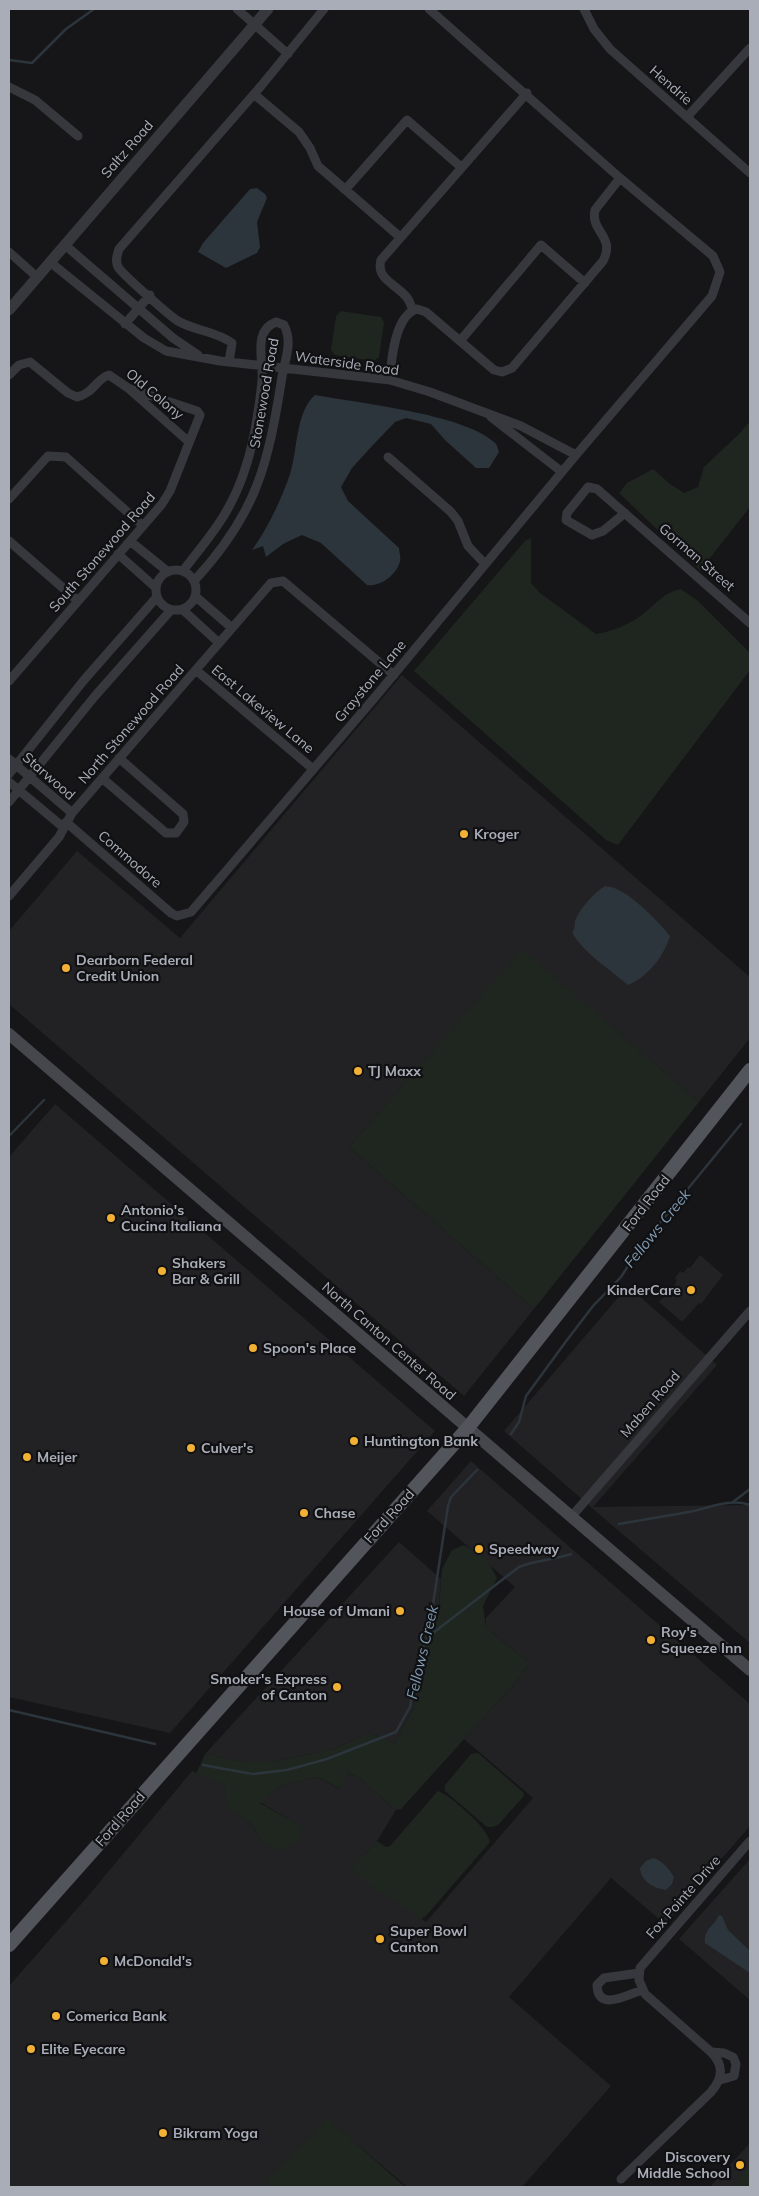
<svg xmlns="http://www.w3.org/2000/svg" width="759" height="2196" viewBox="0 0 759 2196" font-family="Mulish,sans-serif">
  <style>
    .built { fill: #222225 }
    .green { fill: #1e261f }
    .water { fill: #2c353c }
    .lines { fill: none; stroke-linecap: round; stroke-linejoin: round }
    .stream { stroke: #2c353c; stroke-width: 2.5 }
    .minor { stroke: #37383d; stroke-width: 9 }
    .tertiary { stroke: #37383d; stroke-width: 11 }
    .secondary { stroke: #45474d; stroke-width: 12 }
    .primary { stroke: #53555c; stroke-width: 14 }
    .poi-dot { fill: #f2b134; stroke: #111113; stroke-width: 2 }
    .labels { text-anchor: middle; dominant-baseline: central; stroke-width: 4.5; stroke-linejoin: round; paint-order: stroke }
    .street-label { font-size: 14px; fill: #a8adb8; stroke: #111113 }
    .poi-label { font-size: 14px; font-weight: bold; fill: #a8adb8; stroke: #111113; text-anchor: start }
    .water-label { font-size: 15px; font-style: italic; fill: #7f9bb3; stroke: #111113 }
  </style>
  <rect width="100%" height="100%" fill="#161618"/>
  <path class="built" d="M402,675l348,302v61l-51,64 -177,-152 -173,197 185,162 -70,87 -455,-392v-73l68,-80 103,87z
    M55,1104l380,327 -265,302 -161,-36v-540z
    M700,1255l23,20 -22,29 -2,-1 -17,19 -23,-20 14,-14 4,-8 -2,-2 5,-7 3,2 5,-6 2,1z
    M628,1286l89,79 -124,142 157,-2v138l-158,-135 -88,-77z
    M471,1461l279,243v122l-85,98 -54,-46 -102,119 102,89 -89,101h-115l-77,-66 -64,66h-257v-201l74,-84 109,-131 32,14 4,21 23,18 13,20 39,-16 -43,-26 21,-17 37,-8 21,12 7,-16 12,4 38,33 -19,31 -20,21 69,60 107,-124 -69,-59 51,-56 15,-20 -44,-35v-10l29,-31 -88,-76z
    M399,1542l42,37 -2,26 -22,38 2,47 -6,19 -18,34 -26,-10 -33,15 -64,14h-27l-40,-8z
    M750,1859v141l-71,-61z
    M750,2143v44h-40z"/>
  <path class="green" d="M341,311l40,6 3,5 -5,35 -5,4 -39,-6 -4,-5 5,-34z
    M750,421v86l-44,56 4,10 -9,-2 -82,-78 8,-10 26,-14 17,15 14,9 14,-6 6,-20 36,-34z
    M531,538v45l9,10 56,41c17,-3 33,-9 47,-20 13,-10 21,-22 38,-25l17,12 52,52v17l-132,175 -12,-5 -192,-169 111,-130z
    M522,949l177,153 -165,207 -185,-162z
    M464,1545l22,13 11,20 -14,28 3,22 44,35 -15,20 -114,126 -5,1 -38,-33 -11,-4 -7,16 -22,-12 -37,8 -21,18 44,25 -9,15 -15,8 -16,-7 -13,-20 -24,-18 -3,-21 -28,-11 9,-20 40,8h27l64,-14 33,-15 26,10 18,-34 6,-19 -2,-47 22,-38 3,-36 10,-19z
    M478,1753l45,39 1,4 -26,29 -5,2h-6l-42,-36v-6l26,-31z
    M438,1791c13,5 50,37 52,51l-65,75 -5,2 -34,-25 -7,-1 -28,-25 26,-27 9,6 4,-1z
    M326,2120h4l75,67h-144z
    M750,2166v21h-18z"/>
  <path class="water" d="M257,188l8,6 2,4 -10,24 3,25 -3,6 -31,15 -28,-16 5,-9 47,-54z
    M315,395c43,8 148,19 179,47 3,2 4,7 5,10l-10,16h-13l-31,-28 -14,-16 -25,-6 -11,4 -23,24 -20,22 -11,19 7,14 51,47c0,4 2,9 1,13 -3,14 -20,26 -33,24l-46,-42 -19,-8 -19,9 -17,13 -3,-11 -11,4c16,-22 29,-50 38,-76 8,-24 5,-61 25,-79z
    M605,886c20,0 53,35 65,50 -6,20 -22,41 -42,49 -16,-14 -47,-34 -56,-53 4,-4 2,-6 3,-11 5,-13 19,-28 30,-35z
    M653,1858c9,2 16,11 21,19l-2,7 -6,6c-12,-2 -25,-8 -26,-22l6,-7z
    M719,1915l3,1 6,14 22,21v22l-45,-30c-2,-13 9,-17 14,-28z"/>
  <g class="lines">
    <path class="stream" d="M9,60l23,3 34,-34 28,-20
      M9,1136l35,-36
      M511,1434l8,-12 7,-26 41,-56 26,-34 28,-29 20,-31 100,-122
      M733,1502l17,-13
      M619,1524c23,-4 46,-8 70,-12 20,-4 40,-14 61,-7
      M429,1636l90,-69c17,-7 35,-7 52,-13
      M9,1710l146,34
      M203,1765l50,9 34,-4 40,-11 69,-27 14,-25 9,-52 9,-18 20,-131 3,-9 26,-27"/>
    <path class="minor" d="M237,9l51,45
      M584,9l10,20 16,20 140,124
      M9,87l26,13 43,36
      M254,94l45,38 11,16 8,18 82,71
      M687,117l63,-69
      M345,190l62,-70 54,47
      M65,245l108,93 25,17
      M9,252l28,25
      M50,262l94,76 22,13 54,10 170,19 40,12 91,34 55,29
      M413,310c-2,-4 -3,-8 -5,-11 -9,-14 -33,-19 -27,-39l146,-167
      M125,324l25,-29
      M460,341l81,-96 44,38
      M229,362l3,-19c-16,-12 -37,-12 -54,-22 -7,-4 -56,-47 -60,-54 -3,-6 -1,-12 1,-18l142,-163 63,-77
      M9,375l10,-10 11,-3 38,31 9,4c17,-4 20,-19 32,-22l19,13 61,54
      M390,380c1,-19 5,-65 27,-71l9,3 68,58 8,2 10,-4 91,-107c13,-25 -13,-29 -8,-51l25,-32
      M491,417l71,55
      M388,457l63,55 7,9 10,25 17,18
      M9,499l39,-43 18,1 77,69
      M625,513l-22,18 -11,4 -26,-15 1,-7 21,-26 9,2 153,134
      M9,541l69,60
      M130,541l37,30
      M118,554l37,33
      M156 590a20 20 0 1 1 40 0a20 20 0 1 1-40 0Z
      M183,571c14,-19 31,-38 43,-59 17,-29 26,-61 31,-94 2,-12 4,-25 5,-38 2,-19 -10,-49 14,-58l8,3c9,17 1,34 -2,52 -14,88 -25,136 -88,204
      M195,596l37,32
      M183,610l36,33
      M196,670l117,99
      M9,681l153,-177 8,-13 30,-76 -3,-4 -69,-23
      M9,759l63,54
      M9,774l75,-94 72,-82
      M102,778l64,55h10l8,-11 -1,-8 -64,-56
      M9,782l54,45
      M9,802l86,-106 76,-86
      M66,822l105,91 6,3 14,-4 185,-216 200,-241 136,-159 8,-24 -7,-16 -93,-78 -191,-169
      M9,896l50,-59 13,-24 199,-230 12,-2 111,94
      M572,1516l178,-205
      M639,1973l-35,5 -7,7c1,27 30,10 45,5
      M711,2052l13,1 9,4 3,7 -2,12 -14,4
      M621,2179l90,-87c12,-14 13,-27 0,-40l-66,-58 -6,-14 1,-12 110,-127"/>
    <path class="tertiary" d="M9,310l259,-301"/>
    <path class="secondary" d="M9,1034l741,636"/>
    <path class="primary" d="M9,1945l458,-516 283,-359"/>
  </g>
  <g class="poi-dot">
    <circle cx="464" cy="834" r="5"/>
    <circle cx="66" cy="968" r="5"/>
    <circle cx="358" cy="1071" r="5"/>
    <circle cx="111" cy="1218" r="5"/>
    <circle cx="162" cy="1271" r="5"/>
    <circle cx="691" cy="1290" r="5"/>
    <circle cx="253" cy="1348" r="5"/>
    <circle cx="354" cy="1441" r="5"/>
    <circle cx="191" cy="1448" r="5"/>
    <circle cx="27" cy="1457" r="5"/>
    <circle cx="304" cy="1513" r="5"/>
    <circle cx="479" cy="1549" r="5"/>
    <circle cx="400" cy="1611" r="5"/>
    <circle cx="651" cy="1640" r="5"/>
    <circle cx="337" cy="1687" r="5"/>
    <circle cx="380" cy="1939" r="5"/>
    <circle cx="104" cy="1961" r="5"/>
    <circle cx="56" cy="2016" r="5"/>
    <circle cx="31" cy="2049" r="5"/>
    <circle cx="163" cy="2133" r="5"/>
    <circle cx="740" cy="2165" r="5"/>
  </g>
  <g class="labels">
    <g class="street-label">
      <text transform="translate(671 85) rotate(41)">Hendrie</text>
      <text transform="translate(127 149) rotate(-49)">Saltz Road</text>
      <text transform="translate(347 363) rotate(8)">Waterside Road</text>
      <text transform="translate(264 393) rotate(-80)">Stonewood Road</text>
      <text transform="translate(155 394) rotate(40)">Old Colony</text>
      <text transform="translate(102 552) rotate(-49)">South Stonewood Road</text>
      <text transform="translate(697 557) rotate(41)">Gorman Street</text>
      <text transform="translate(370 681) rotate(-50)">Graystone Lane</text>
      <text transform="translate(263 709) rotate(40)">East Lakeview Lane</text>
      <text transform="translate(131 724) rotate(-49)">North Stonewood Road</text>
      <text transform="translate(49 776) rotate(41)">Starwood</text>
      <text transform="translate(130 859) rotate(41)">Commodore</text>
      <text transform="translate(646 1203) rotate(-52)">Ford Road</text>
      <text transform="translate(389 1341) rotate(41)">North Canton Center Road</text>
      <text transform="translate(650 1404) rotate(-49)">Maben Road</text>
      <text transform="translate(389 1516) rotate(-48)">Ford Road</text>
      <text transform="translate(120 1819) rotate(-49)">Ford Road</text>
      <text transform="translate(683 1897) rotate(-49)">Fox Pointe Drive</text>
    </g>
    <g class="poi-label">
      <text x="474" y="834">Kroger</text>
      <text x="76" y="960">Dearborn Federal<tspan x="76" dy="16">Credit Union</tspan></text>
      <text x="368" y="1071">TJ Maxx</text>
      <text x="121" y="1210">Antonio's<tspan x="121" dy="16">Cucina Italiana</tspan></text>
      <text x="172" y="1263">Shakers<tspan x="172" dy="16">Bar &amp; Grill</tspan></text>
      <text x="681" y="1290" text-anchor="end">KinderCare</text>
      <text x="263" y="1348">Spoon's Place</text>
      <text x="364" y="1441">Huntington Bank</text>
      <text x="201" y="1448">Culver's</text>
      <text x="37" y="1457">Meijer</text>
      <text x="314" y="1513">Chase</text>
      <text x="489" y="1549">Speedway</text>
      <text x="390" y="1611" text-anchor="end">House of Umani</text>
      <text x="661" y="1632">Roy's<tspan x="661" dy="16">Squeeze Inn</tspan></text>
      <text x="327" y="1679" text-anchor="end">Smoker's Express<tspan x="327" dy="16">of Canton</tspan></text>
      <text x="390" y="1931">Super Bowl<tspan x="390" dy="16">Canton</tspan></text>
      <text x="114" y="1961">McDonald's</text>
      <text x="66" y="2016">Comerica Bank</text>
      <text x="41" y="2049">Elite Eyecare</text>
      <text x="173" y="2133">Bikram Yoga</text>
      <text x="730" y="2157" text-anchor="end">Discovery<tspan x="730" dy="16">Middle School</tspan></text>
    </g>
    <g class="water-label">
      <text transform="translate(657 1228) rotate(-51)">Fellows Creek</text>
      <text transform="translate(422 1652) rotate(-77)">Fellows Creek</text>
    </g>
  </g>
  <rect width="759" height="2196" fill="none" stroke="#a8adb8" stroke-width="20"/>
</svg>
